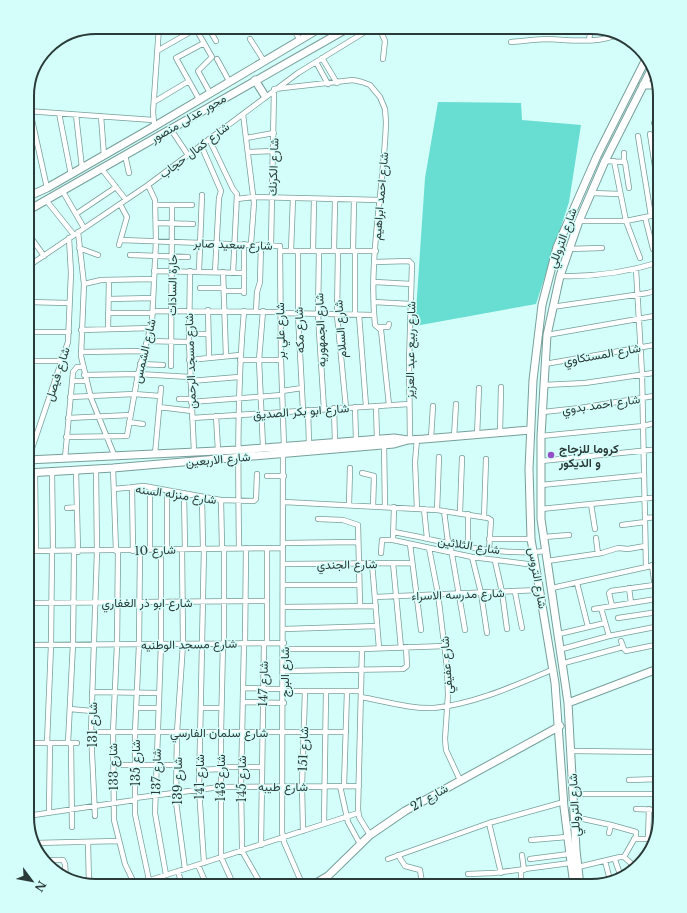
<svg xmlns="http://www.w3.org/2000/svg" width="687" height="913" viewBox="0 0 687 913" font-family="'Libre Baskerville',Vazirmatn,serif">
  <style>
    .forest { fill: #68ddd1 }
    .lines { fill: none; stroke-linecap: round; stroke-linejoin: round }
    .street-casing { stroke: #779f9a; stroke-width: 6 }
    .secondary-casing { stroke: #779f9a; stroke-width: 9 }
    .street { stroke: #fff; stroke-width: 4.5 }
    .secondary { stroke: #fff; stroke-width: 7 }
    .poi-dot { fill: #9450c4; stroke: #d3fef9; stroke-width: 1.5 }
    .labels { text-anchor: middle; dominant-baseline: central; stroke-width: 3; stroke-linejoin: round; paint-order: stroke }
    .street-label { font-size: 12px; fill: #293a38; stroke: #d3fef9 }
    .poi-label { font-size: 12px; font-weight: bold; fill: #293a38; stroke: #d3fef9; text-anchor: start }
    .rim { fill: none; stroke: #293a38; stroke-width: 2 }
  </style>
  <rect width="100%" height="100%" fill="#d3fef9"/>
  <path class="forest" d="M438,102l83,1 1,17 59,5 -12,77 -33,102 -121,22 10,-148z"/>
  <g class="lines">
    <g class="street-casing">
      <path id="street" d="M208,27l8,14
        M292,27l8,13
        M303,27l5,8
        M379,27l6,14 -2,18
        M196,29l16,28 -14,14 12,22
        M250,39l14,22
        M589,40l2,-13
        M511,42c13,-1 25,-3 37,-3 23,1 50,5 71,-5
        M157,51l42,-24
        M322,58l15,25
        M217,59l12,22
        M316,62l12,22
        M656,85l4,27
        M199,99l-23,-41 28,-15
        M154,102l35,-21
        M27,111l126,9
        M30,111l17,77
        M59,113l12,62
        M243,114l11,89 -3,41
        M76,115l6,53
        M101,116l3,40
        M154,123l-1,-11 6,-85
        M654,123l6,-1
        M170,128l18,27
        M650,134l10,65
        M638,136l13,80
        M246,138l28,-5
        M209,139l24,50 4,5 -4,79
        M201,145l20,46 -2,7 -4,74
        M652,147l8,-2
        M248,152l26,-1
        M125,155l4,18
        M605,161l20,1 4,26
        M614,161l12,60 14,37
        M624,162v-9
        M101,168l25,32
        M62,190l22,38
        M591,193l29,1
        M237,199l16,-2 127,3
        M46,200l28,35
        M155,205h37
        M76,214l40,-27
        M645,217l8,32
        M579,221h47l34,-7
        M156,223l37,1
        M27,232l17,24
        M78,232l6,52 -3,72 10,42 24,59
        M121,240l159,6 1,114 3,86
        M119,245l8,-28 -7,-13
        M271,245l3,-156 79,-9 9,2 8,3 10,12 5,12 1,13c-2,67 -18,136 -11,203l6,5 8,75
        M79,248l19,7
        M568,249l34,-1
        M280,251h96
        M291,251l2,-53
        M298,251v63l5,96
        M313,251l1,-52
        M319,251l-1,64 6,94
        M334,251l1,-51
        M338,251l-1,64 9,93
        M353,251l1,-51
        M130,255l58,2
        M375,262l34,-1 3,3 -3,99 1,77
        M27,267l121,-82 150,-112 75,-46
        M636,269l6,105 4,193
        M154,271l89,2
        M190,271l-1,71 5,110
        M199,271l3,-76
        M223,272l3,84
        M560,276c33,1 68,-4 100,-14
        M375,282l36,2
        M84,284l17,-4 53,-1
        M200,288h24
        M224,291h20
        M244,293v-49
        M109,299l44,-1
        M27,302l42,1
        M374,302l36,2
        M552,307l96,-14 12,-4
        M208,310l1,47
        M153,311l127,1
        M256,311l1,-19 3,-10 1,-38
        M263,311l-4,49 4,87
        M108,313h45
        M280,313l94,2
        M355,315v-64
        M359,315l7,91
        M379,327h9l1,-3
        M108,329l1,-49
        M81,330l70,-2
        M27,332h42
        M189,334h19
        M547,335l113,-20
        M147,341l42,1
        M81,352l63,-1
        M189,360l51,-5
        M240,360h41
        M27,361h35
        M140,364l23,1
        M545,364l115,-20
        M171,366l1,-161
        M84,375l54,-1 52,3
        M72,381h14
        M190,381l49,-4
        M544,385l41,-2 75,-11
        M282,391l20,-3
        M70,397l64,-3 26,2
        M179,399h12
        M191,402l91,-7
        M376,406l1,33
        M159,407l33,4
        M355,407l1,33
        M334,408l1,34
        M308,410l1,34
        M543,412l37,-4 80,-13
        M216,416l2,34
        M68,418l62,-3
        M192,418l217,-14
        M129,422l14,2
        M500,433l1,-46
        M477,435l2,-47
        M541,436l102,-10 17,-4
        M66,437l61,-1 11,-62 14,-52 4,-81 -1,-41 -7,-15
        M454,437l2,-33
        M431,438l2,-32
        M417,439l-2,23 2,47
        M384,445l1,62
        M283,453l-1,379 2,10 19,44
        M155,454l6,-66
        M65,458l8,-86 4,-5h6
        M28,460l40,-118 3,-69 -2,-35
        M541,461l119,-12
        M113,468l3,83
        M76,470l2,82
        M52,471l1,80
        M35,473l1,78
        M362,473l12,3 -1,30
        M267,476h17
        M541,485l103,-10
        M132,487l1,64
        M114,489l30,-3 77,14 33,1 2,-2 1,-25
        M167,490v60
        M184,493l1,56
        M202,497l1,51
        M221,500l1,48
        M284,502l153,8 51,8 3,2 -2,30
        M591,504l4,25
        M349,505l1,-37
        M67,508l10,-1
        M424,509l3,29
        M541,509l119,-12
        M437,510l2,-53
        M444,511l4,31
        M460,512l2,-54
        M468,514v32
        M484,517l2,-58
        M645,518l15,-1
        M318,519l25,1 15,5 2,81
        M622,525l23,-3
        M394,532c49,9 101,25 152,19
        M544,537l25,-2
        M596,538l2,16
        M489,539h42
        M393,540l79,17 63,8
        M283,543l75,-1
        M450,543l15,87
        M410,544l11,86
        M224,548v95
        M239,548c-1,-79 -2,-158 5,-237
        M429,548l9,46 9,74 1,27 -3,44 1,11 14,30
        M182,549l1,95 -6,88 -1,70 9,67
        M140,550l-1,95 -4,87v82l14,66
        M150,550v-63
        M161,550v94l-6,169 11,62
        M27,551l256,-3
        M118,551l-1,94 -4,87 1,88 11,44 10,21
        M381,553l1,-13h11l1,-33
        M472,557l9,36 6,40
        M495,561l7,31 5,37
        M547,561l55,-8 16,-5 10,1 17,-3
        M372,563l7,85
        M393,563l8,85
        M283,564l128,-1
        M652,565l8,60
        M577,583l11,44
        M283,585h76
        M552,588l108,-24
        M629,588l2,15
        M515,592l7,36
        M375,597l165,-7
        M27,603l240,-2
        M612,606l-3,-13 2,-2 43,-6
        M283,607l93,-1
        M601,608l8,28
        M594,609l62,-10
        M618,618l40,-6
        M284,629l93,-3
        M559,634l46,-11
        M621,641l3,8 2,2 34,-7
        M223,643l-2,89v125l13,29
        M244,643l-3,143 1,60v5l20,35
        M245,643l1,-95
        M267,643v-95
        M27,645l257,-2
        M30,645l1,-94
        M284,649h78l83,-3
        M362,649l-4,160 1,8 11,18
        M562,649l47,-13 51,-10
        M564,663l59,-16
        M284,671l119,-2 4,-3 -1,-19
        M243,688l41,1
        M284,691h77
        M92,692l67,1
        M361,697c23,4 49,12 73,11 41,-4 82,-23 120,-39
        M243,702l41,1
        M136,708h22
        M201,708h20
        M70,709l22,2
        M27,712l3,-67
        M91,732h255
        M27,743h50
        M47,743l4,-98 1,-94
        M68,743l5,-99 1,-92
        M71,743l1,84
        M572,751l88,1
        M27,764l1,-21
        M113,765h64
        M220,767h42
        M199,770l21,-1
        M629,780l31,-1
        M340,786l8,36 12,22
        M344,786l3,-95
        M573,794h87
        M135,798l85,-11 139,-1
        M636,809l24,1
        M49,812l1,-69
        M27,816l108,-16
        M95,816l-4,-84 6,-181 -1,-82
        M574,817l37,8 25,7v4l-12,21
        M489,823l12,50
        M324,824l2,-133
        M303,831l-1,-45 3,-95
        M609,833l2,-8
        M634,839h14l1,-30
        M531,840l36,-3
        M88,842l1,42
        M35,843l83,-2
        M261,845l3,-202
        M398,855l7,11 15,4 2,13
        M522,855l2,15
        M388,859l101,-36 75,-21
        M530,859l39,-5
        M43,860h20l2,4 1,14
        M615,860l6,17
        M605,861l5,19
        M204,863l-5,-74 5,-241
        M198,865l9,21
        M578,867l42,-10h4l9,8 10,-5
        M521,870v16
        M178,871l4,15
        M468,874l26,-1 76,-10
        M154,879l2,7
        M398,883h38l3,3
        M132,886l226,-73
        M545,886l28,-5"/>
    </g>
    <g class="secondary-casing">
      <path id="secondary" d="M255,80l10,16
        M643,85h14
        M27,197l20,-9 108,-62 167,-99
        M27,211l323,-184
        M27,460l211,-10 156,-12 14,2 16,-1 106,-9
        M27,473l86,-5 281,-24 14,-4
        M568,703l92,-35
        M311,886l17,-10 42,-41 35,-24 155,-85
        M574,886l-10,-79 -9,-124 -24,-144 -2,-70 4,-89 9,-75 15,-58 40,-91 50,-99
        M580,886l-4,-36 -8,-147 -27,-184v-83l6,-101 13,-59 19,-55 26,-60 47,-93"/>
    </g>
    <use href="#street" class="street"/>
    <use href="#secondary" class="secondary"/>
  </g>
  <circle class="poi-dot" cx="551" cy="455" r="4"/>
  <g class="labels">
    <g class="street-label">
      <text transform="translate(188 118) rotate(-30)">محور عدلى منصور</text>
      <text transform="translate(194 150) rotate(-37)">شارع كمال حجاب</text>
      <text transform="translate(273 167) rotate(-88)">شارع الكرنك</text>
      <text transform="translate(380 196) rotate(-85)">شارع احمد ابراهيم</text>
      <text transform="translate(562 238) rotate(-70)">شارع التروللي</text>
      <text transform="translate(233 244) rotate(2)">شارع سعيد صابر</text>
      <text transform="translate(172 285) rotate(-89)">حارة السادات</text>
      <text transform="translate(340 329) rotate(-94)">شارع السلام</text>
      <text transform="translate(299 330) rotate(-92)">شارع مكه</text>
      <text transform="translate(320 330) rotate(-92)">شارع الجمهوريه</text>
      <text transform="translate(280 331) rotate(-91)">شارع علي بر</text>
      <text transform="translate(410 350) rotate(-89)">شارع ربيع عبد العزيز</text>
      <text transform="translate(144 351) rotate(-77)">شارع الشمس</text>
      <text transform="translate(602 354) rotate(-10)">شارع المستكاوي</text>
      <text transform="translate(190 361) rotate(-92)">شارع مسجد الرحمن</text>
      <text transform="translate(57 374) rotate(-72)">شارع فيصل</text>
      <text transform="translate(601 404) rotate(-8)">شارع احمد بدوي</text>
      <text transform="translate(301 411) rotate(-4)">شارع ابو بكر الصديق</text>
      <text transform="translate(218 459) rotate(-5)">شارع الاربعين</text>
      <text transform="translate(176 494) rotate(8)">شارع منزله السنه</text>
      <text transform="translate(469 545) rotate(9)">شارع الثلاثين</text>
      <text transform="translate(155 550) rotate(-2)">شارع 10</text>
      <text transform="translate(347 564) rotate(-1)">شارع الجندي</text>
      <text transform="translate(538 578) rotate(80)">شارع التروس</text>
      <text transform="translate(458 594) rotate(-2)">شارع مدرسه الاسراء</text>
      <text x="147" y="602">شارع ابو ذر الغفاري</text>
      <text transform="translate(189 644) rotate(-1)">شارع مسجد الوطنيه</text>
      <text transform="translate(446 665) rotate(-94)">شارع عفيفي</text>
      <text transform="translate(284 672) rotate(-90)">شارع البرج</text>
      <text transform="translate(263 684) rotate(-89)">شارع 147</text>
      <text transform="translate(92 725) rotate(-90)">شارع 131</text>
      <text x="219" y="732">شارع سلمان الفارسي</text>
      <text transform="translate(303 749) rotate(-88)">شارع 151</text>
      <text transform="translate(135 763) rotate(-90)">شارع 135</text>
      <text transform="translate(113 767) rotate(-91)">شارع 133</text>
      <text transform="translate(156 772) rotate(-89)">شارع 137</text>
      <text transform="translate(199 777) rotate(-90)">شارع 141</text>
      <text transform="translate(220 778) rotate(-90)">شارع 143</text>
      <text transform="translate(241 779) rotate(-90)">شارع 145</text>
      <text transform="translate(177 781) rotate(-90)">شارع 139</text>
      <text x="283" y="786">شارع طيبه</text>
      <text transform="translate(429 797) rotate(-30)">شارع 27</text>
      <text transform="translate(574 805) rotate(-93)">شارع التروللي</text>
    </g>
    <g class="poi-label">
      <text x="559" y="448">كروما للزجاج<tspan x="559" dy="14">و الديكور</tspan></text>
    </g>
  </g>
  <path d="M0 0H687V913H0ZM96 34H591A62 62 0 0 1 653 96V817A62 62 0 0 1 591 879H96A62 62 0 0 1 34 817V96A62 62 0 0 1 96 34Z" fill="#d3fef9" fill-rule="evenodd"/>
  <path class="rim" d="M96 34H591A62 62 0 0 1 653 96V817A62 62 0 0 1 591 879H96A62 62 0 0 1 34 817V96A62 62 0 0 1 96 34Z"/>
  <g transform="translate(32 881) rotate(122)" stroke="#d3fef9" stroke-width="3" paint-order="stroke">
  <path d="M0-3L7 15L0 10L-7 15Z" fill="#293a38"/>
  <text y="-6" font-size="11" font-weight="bold" text-anchor="middle" fill="#293a38">N</text>
  </g>
</svg>
